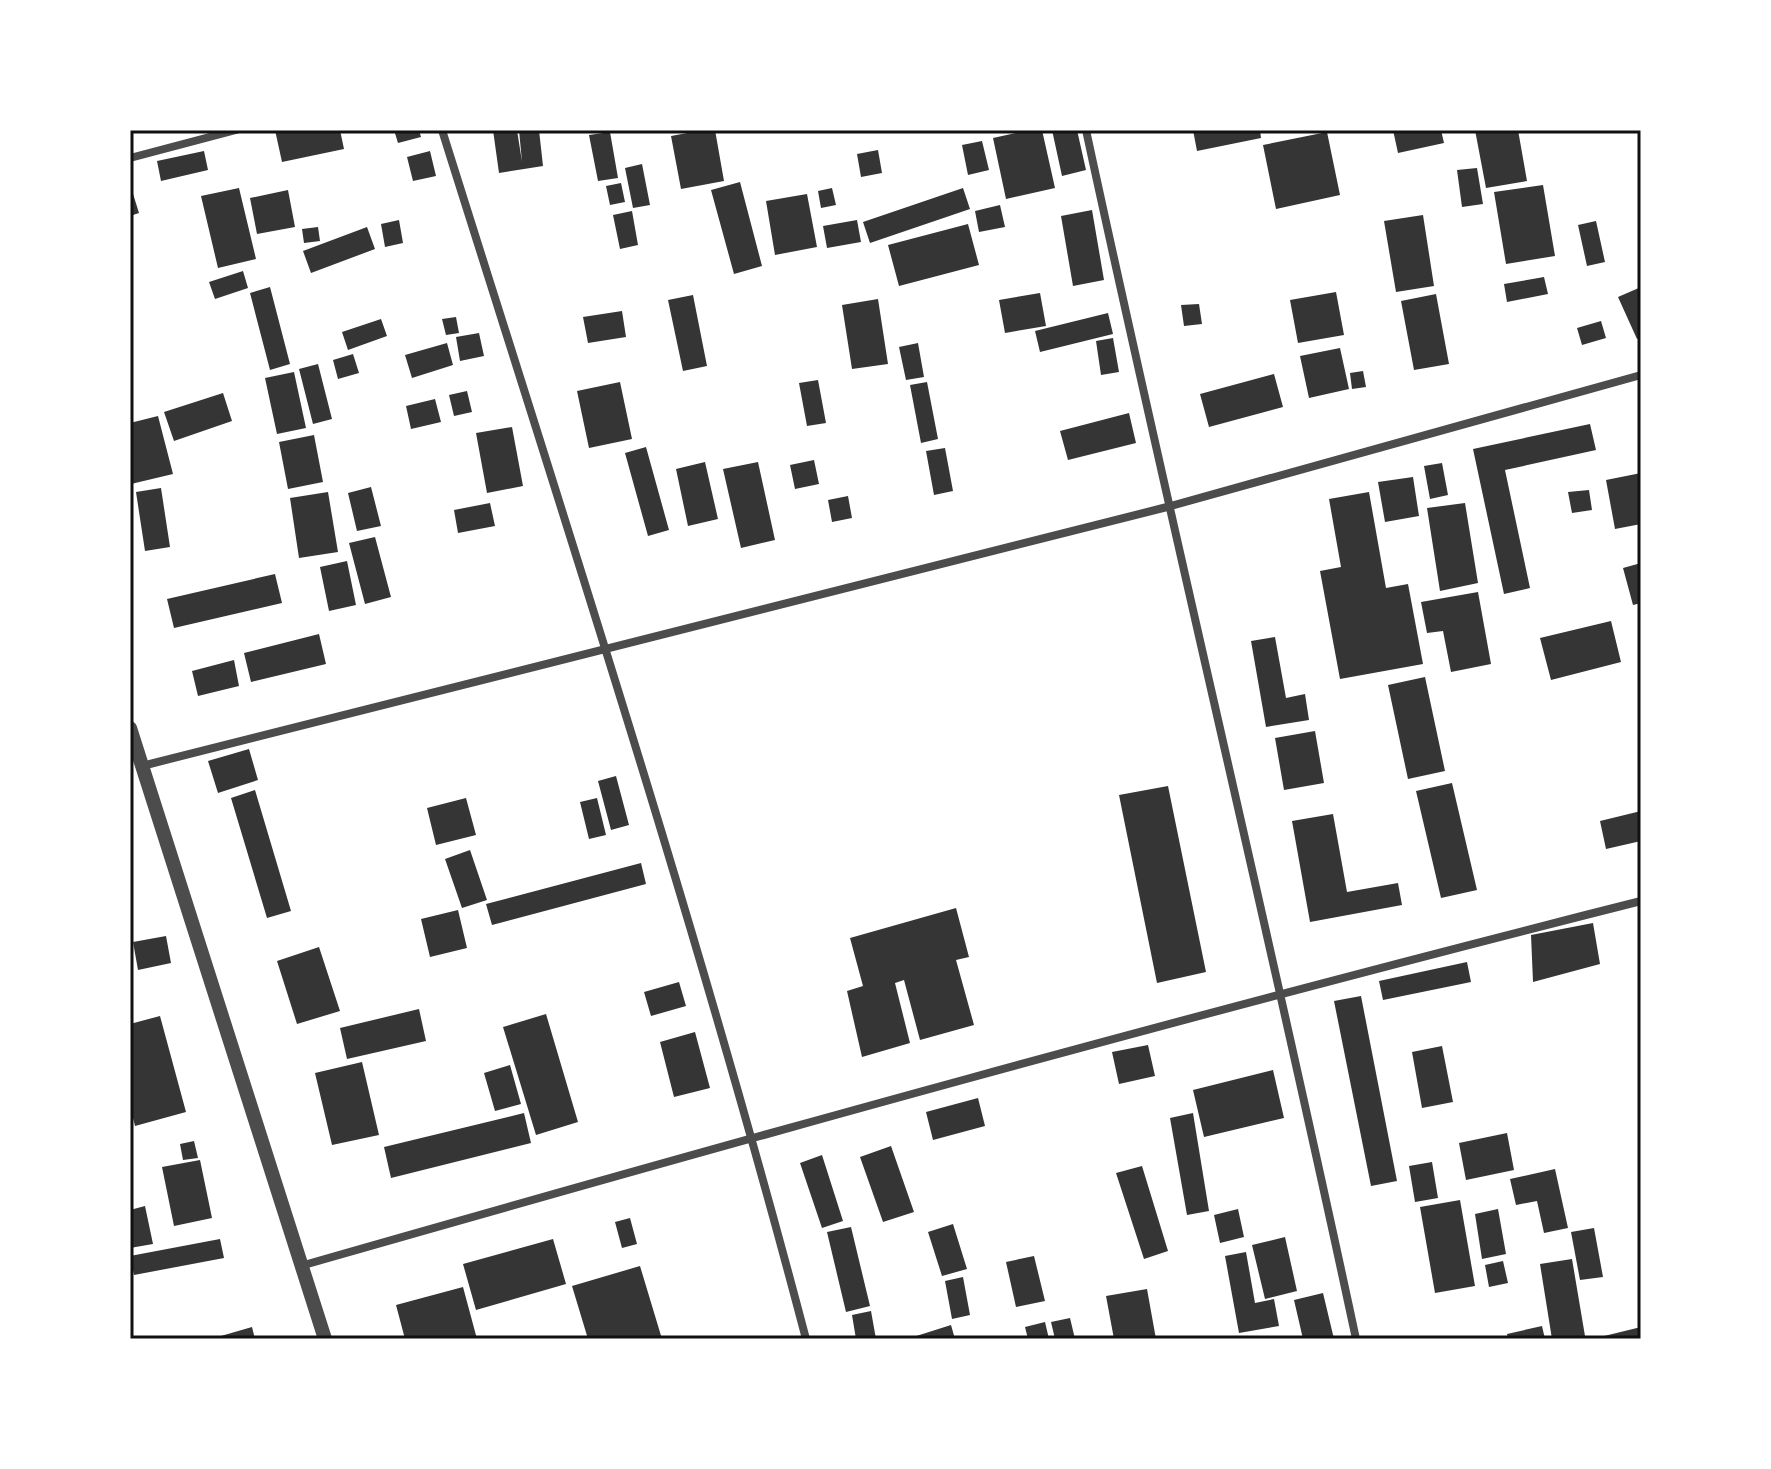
<svg xmlns="http://www.w3.org/2000/svg" width="1771" height="1469" viewBox="0 0 1771 1469" font-family="'DM Sans',sans-serif">
  <style>
    .building { fill: #353535 }
    .lines { fill: none; stroke-linecap: round; stroke-linejoin: round }
    .minor { stroke: #4c4c4c; stroke-width: 8 }
    .tertiary { stroke: #4c4c4c; stroke-width: 14 }
    .neatline { fill: none; stroke: #111; stroke-width: 3 }
  </style>
  <rect width="100%" height="100%" fill="#fff"/>
  <path class="building" d="M275,130h65l4,19 -62,13z
    M394,130h25l2,7 -23,6z
    M493,130h24l5,32 -3,-32h20l4,36 -44,7z
    M704,130h11l9,51 -43,8 -10,-53z
    M1029,130h13l13,58 -49,11 -13,-61z
    M1052,130h25l9,40 -24,6z
    M1193,130h67l1,8 -64,13z
    M1393,130h48l3,13 -46,10z
    M1475,130h43l9,51 -41,7z
    M610,132l8,46 -20,3 -9,-46z
    M1327,132l13,63 -64,14 -13,-64z
    M982,141l7,29 -21,5 -6,-30z
    M878,150l4,23 -21,4 -4,-23z
    M204,151l4,19 -47,11 -4,-20z
    M430,151l6,25 -23,5 -6,-24z
    M642,164l8,41 -17,3 -8,-40z
    M1477,168l6,36 -21,3 -5,-37z
    M740,182l22,84 -28,8 -23,-84z
    M621,183l4,19 -15,3 -4,-19z
    M130,184l9,29 -9,3z
    M1543,185l12,71 -49,8 -12,-72z
    M239,188l17,71 -38,9 -17,-72z
    M832,188l4,17 -15,3 -3,-17z
    M963,188l7,21 -100,34 -7,-21z
    M288,190l7,37 -38,7 -7,-36z
    M807,194l10,53 -42,8 -9,-54z
    M1000,205l5,22 -26,5 -4,-21z
    M1092,210l12,70 -31,6 -12,-70z
    M632,211l6,34 -18,4 -7,-34z
    M1423,215l11,71 -38,6 -12,-71z
    M399,220l4,23 -18,4 -4,-23z
    M857,220l4,22 -34,6 -4,-22z
    M1596,221l9,41 -18,4 -9,-41z
    M968,224l11,41 -80,21 -11,-41z
    M318,227l2,14 -16,2 -2,-14z
    M367,227l8,22 -64,24 -8,-22z
    M243,271l5,17 -33,11 -6,-17z
    M1544,277l4,17 -41,8 -3,-18z
    M270,287l20,77 -20,6 -20,-77z
    M1641,287v50l-4,2 -19,-42z
    M1336,292l8,43 -46,8 -8,-43z
    M1040,293l6,33 -41,7 -6,-33z
    M1436,294l13,70 -35,6 -13,-69z
    M693,295l14,71 -24,5 -15,-71z
    M878,299l10,65 -36,5 -10,-64z
    M1199,304l3,20 -18,2 -3,-21z
    M622,311l4,26 -38,6 -5,-26z
    M1108,313l5,21 -73,18 -5,-21z
    M456,317l3,16 -13,2 -4,-16z
    M381,319l6,17 -39,14 -6,-18z
    M1601,321l5,17 -24,7 -5,-17z
    M479,333l5,23 -24,5 -4,-24z
    M1113,338l6,34 -18,3 -5,-34z
    M447,343l6,22 -41,13 -7,-23z
    M918,343l6,34 -18,3 -7,-33z
    M1340,348l9,41 -40,9 -9,-42z
    M353,354l6,19 -21,6 -5,-19z
    M318,364l14,55 -19,5 -14,-55z
    M1363,371l3,16 -14,2 -2,-16z
    M294,372l12,56 -29,6 -12,-56z
    M1274,374l9,33 -74,20 -9,-33z
    M818,380l8,43 -19,3 -8,-43z
    M620,382l12,57 -43,9 -12,-57z
    M927,382l11,57 -17,4 -11,-58z
    M467,391l5,21 -18,4 -5,-21z
    M223,393l9,28 -58,20 -10,-29z
    M435,399l6,23 -30,7 -5,-23z
    M1129,413l7,30 -68,17 -8,-29z
    M158,416l15,58 -42,10 -1,-61z
    M1590,424l6,26 -91,20 25,118 -26,6 -31,-145z
    M512,427l11,59 -36,7 -11,-60z
    M314,435l9,47 -35,7 -9,-47z
    M646,447l23,83 -21,6 -23,-83z
    M945,448l8,43 -19,4 -8,-44z
    M814,460l5,24 -24,5 -5,-24z
    M705,462l13,57 -30,7 -12,-57z
    M758,462l17,78 -34,8 -18,-79z
    M1442,463l6,32 -18,4 -6,-33z
    M1641,473v51l-26,5 -9,-49z
    M1413,477l6,39 -34,6 -7,-40z
    M371,487l10,39 -24,5 -9,-38z
    M161,488l9,59 -25,4 -9,-59z
    M1589,490l3,20 -20,3 -4,-21z
    M328,492l10,60 -39,6 -9,-60z
    M1369,492l17,96 22,-4 15,80 -83,15 -20,-108 21,-4 -12,-68z
    M848,496l4,22 -20,4 -4,-22z
    M490,503l5,23 -37,7 -4,-23z
    M1465,503l13,80 -38,8 -13,-83z
    M375,537l16,60 -26,7 -16,-61z
    M347,561l9,44 -27,6 -9,-44z
    M1641,563v40l-8,2 -10,-37z
    M275,574l7,29 -108,25 -7,-29z
    M1478,592l13,72 -40,8 -8,-41 -16,2 -6,-31z
    M1611,621l10,41 -70,18 -11,-42z
    M319,634l7,30 -75,18 -7,-29z
    M1275,637l11,61 19,-4 4,26 -43,7 -15,-86z
    M234,660l5,26 -41,10 -6,-25z
    M1425,677l20,94 -37,8 -20,-94z
    M1315,731l9,52 -40,7 -9,-52z
    M249,749l9,31 -40,13 -10,-32z
    M616,776l13,49 -18,5 -13,-49z
    M1452,783l25,107 -36,8 -25,-107z
    M1168,786l38,186 -49,11 -38,-188z
    M255,790l36,121 -24,7 -36,-120z
    M466,798l10,37 -40,10 -9,-37z
    M597,798l9,37 -17,4 -9,-37z
    M1641,811v30l-35,8 -6,-28z
    M1333,814l14,78 51,-9 4,22 -92,17 -18,-101z
    M470,850l17,50 -25,8 -17,-49z
    M641,863l5,21 -154,41 -6,-21z
    M956,908l13,49 -13,3 18,65 -54,15 -16,-60 -9,3 15,60 -48,14 -15,-66 16,-5 -13,-48z
    M458,910l9,38 -37,9 -9,-38z
    M1593,923l7,41 -67,18 -2,-47z
    M166,936l5,27 -33,7 -5,-28z
    M319,947l21,64 -43,13 -20,-63z
    M1467,962l4,20 -88,18 -4,-19z
    M679,982l7,24 -35,10 -7,-24z
    M1361,996l36,185 -26,5 -37,-185z
    M419,1009l7,32 -79,18 -7,-31z
    M546,1014l32,108 -42,13 -33,-108z
    M160,1016l26,96 -51,14 -5,-20v-82z
    M695,1032l15,56 -36,9 -14,-55z
    M1148,1045l7,31 -36,8 -7,-32z
    M1442,1046l11,56 -31,6 -10,-56z
    M362,1062l17,73 -47,10 -17,-72z
    M510,1065l11,39 -26,7 -11,-38z
    M1273,1070l11,48 -80,19 -11,-47z
    M978,1098l7,28 -52,14 -7,-28z
    M524,1113l7,30 -140,35 -7,-31z
    M1193,1113l16,98 -22,4 -17,-97z
    M1507,1133l7,37 -48,10 -7,-37z
    M194,1141l4,17 -15,2 -3,-16z
    M891,1146l23,66 -31,10 -23,-65z
    M822,1155l21,66 -21,7 -22,-65z
    M200,1160l12,58 -38,8 -12,-59z
    M1432,1162l6,36 -23,4 -6,-36z
    M1142,1166l26,85 -24,8 -28,-86z
    M1555,1169l13,59 -24,5 -7,-32 -21,4 -6,-26z
    M1460,1200l15,86 -40,7 -15,-86z
    M145,1206l8,38 -23,4v-38z
    M1238,1209l6,28 -24,6 -6,-28z
    M1498,1209l8,45 -24,5 -7,-45z
    M630,1218l7,26 -15,4 -7,-26z
    M953,1224l14,45 -25,7 -14,-44z
    M851,1227l19,79 -24,6 -19,-80z
    M1594,1228l9,49 -23,3 -9,-48z
    M1285,1237l12,54 -32,8 -13,-54z
    M220,1239l4,19 -90,17 -4,-19z
    M553,1239l13,45 -90,26 -13,-46z
    M1246,1252l9,51 19,-4 5,27 -40,7 -14,-77z
    M1034,1256l11,45 -29,6 -10,-45z
    M1572,1259l13,77 -33,3 -12,-75z
    M1503,1261l5,22 -19,4 -4,-22z
    M640,1266l22,73h-74l-16,-53z
    M963,1277l7,38 -18,4 -7,-38z
    M463,1287l14,52h-72l-9,-34z
    M1147,1289l9,50h-42l-8,-43z
    M1323,1293l11,46h-31l-9,-39z
    M871,1311l5,28h-20l-4,-24z
    M1070,1318l5,21h-20l-4,-17z
    M1045,1322l4,17h-21l-3,-12z
    M951,1325l4,14h-45v-1z
    M1542,1326l3,13h-37l-1,-5z
    M252,1327l3,12h-41v-1z
    M1641,1327v12h-45v-1z"/>
  <g class="lines">
    <path class="minor" d="M442,130c126,401 257,802 364,1209
      M1086,130c87,404 184,805 270,1209
      M130,158l106,-28
      M142,766l1025,-259 474,-132
      M304,1265c444,-127 889,-251 1337,-364"/>
    <path class="tertiary" d="M130,728l195,611"/>
  </g>
  <rect width="1771" height="1469" fill="none" stroke="#ffffff" stroke-width="264"/>
  <rect x="132" y="132" width="1507" height="1205" class="neatline"/>
</svg>
